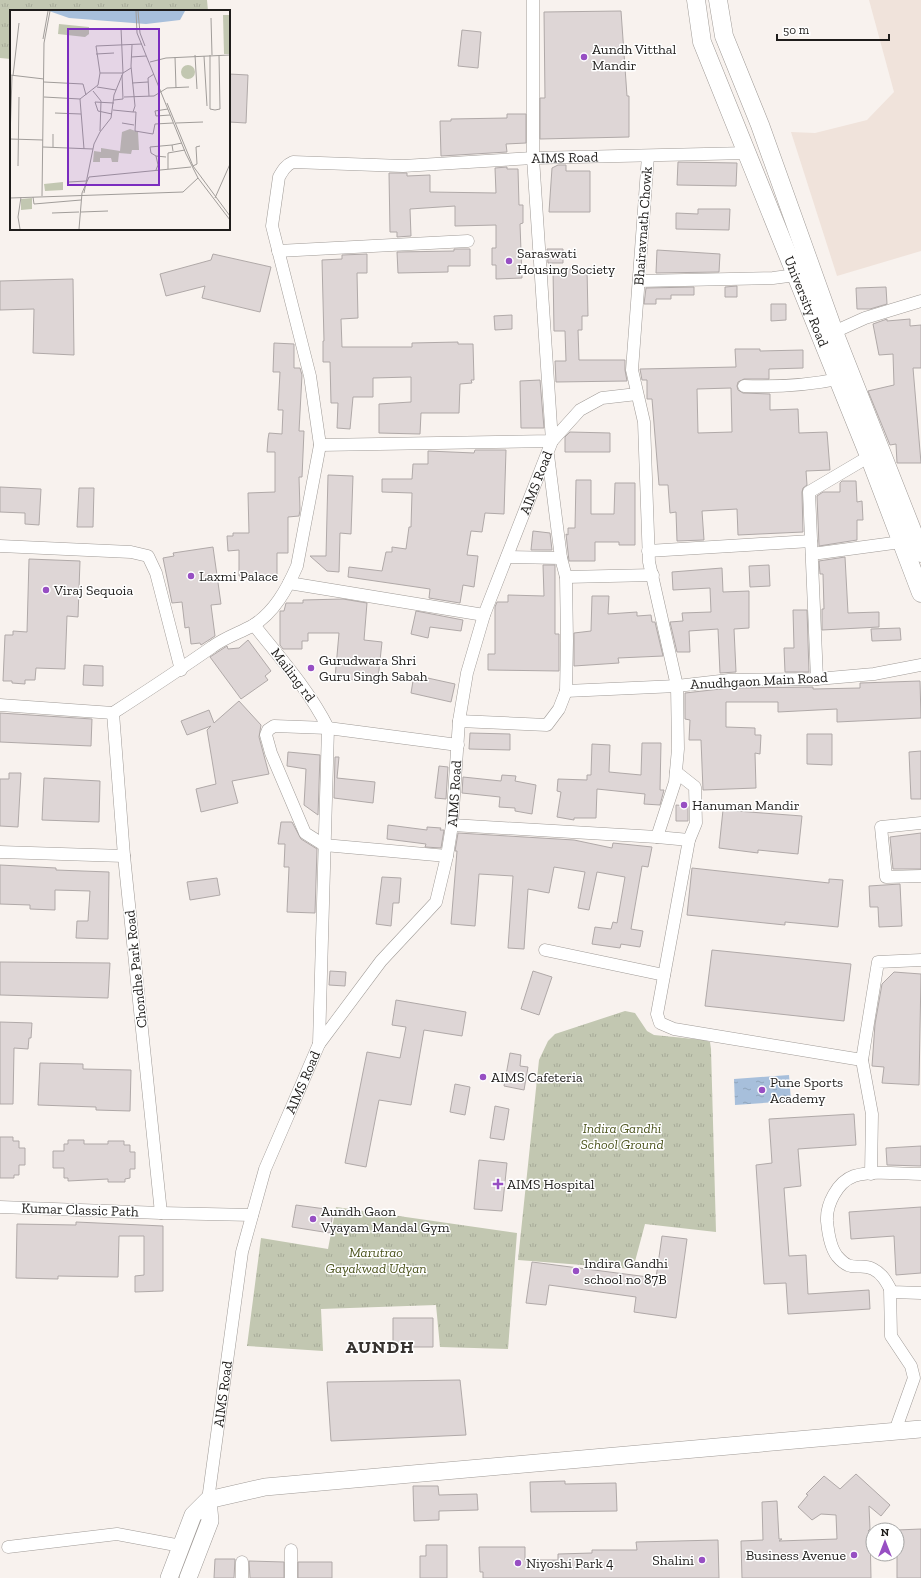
<svg xmlns="http://www.w3.org/2000/svg" width="921" height="1578" viewBox="0 0 921 1578" font-family="'Zilla Slab',serif">
  <style>
    .built { fill: #f0e3db }
    .park { fill: url(#park-tufts) }
    .water { fill: url(#water-ripples) }
    .building { fill: #ded6d6; stroke: #b0a9a8; fill-rule: evenodd }
    .lines { fill: none; stroke-linecap: round; stroke-linejoin: round }
    .street-casing { stroke: #a09b97; stroke-width: 13 }
    .secondary-casing { stroke: #a09b97; stroke-width: 18 }
    .primary-casing { stroke: #a09b97; stroke-width: 19 }
    .street { stroke: #fff; stroke-width: 12 }
    .secondary { stroke: #fff; stroke-width: 17 }
    .primary { stroke: #fff; stroke-width: 18 }
    .poi-dot { fill: #974fc3; stroke: #fff; stroke-width: 1.5 }
    .labels { text-anchor: middle; dominant-baseline: central; stroke-width: 3; stroke-linejoin: round; paint-order: stroke }
    .poi-label { font-size: 14px; fill: #1f1d1b; stroke: #fff; text-anchor: start }
    .street-label { font-size: 14px; fill: #1f1d1b; stroke: #fff }
    .park-label { font-size: 14px; font-style: italic; fill: #4d551f; stroke: #fff }
    .district-label { font-size: 18px; font-weight: bold; letter-spacing: 1px; fill: #373330; stroke: #fff }
    .inset-road { fill: none; stroke: #a19d9a; stroke-width: 1 }
    .view { fill: #7b2cbf; fill-opacity: 0.15; stroke: #7b2cbf; stroke-width: 2 }
    .inset-edge { fill: none; stroke: #1f1d1b; stroke-width: 2 }
  </style>
  <defs>
    <pattern id="park-tufts" width="24" height="20" patternUnits="userSpaceOnUse"><rect width="24" height="20" fill="#c2c7b1"/><path d="M3 7l-1-3M5 7V3M7 7l1-3M15 17l-1-3M17 17v-4M19 17l1-3" fill="none" stroke="#a6aa98"/></pattern>
    <pattern id="water-ripples" width="26" height="14" patternUnits="userSpaceOnUse"><rect width="26" height="14" fill="#a7bfdb"/><path d="M2 4q2-2 4 0t4 0M15 11q2-2 4 0t4 0" fill="none" stroke="#8fa4bb"/></pattern>
  </defs>
  <rect width="100%" height="100%" fill="#f8f2ee"/>
  <path class="built" d="M869,0h52v251l-84,25 -46,-144 24,1 52,-13 27,-28z"/>
  <path class="park" d="M0,0h207l1,11h-197v48l-11,-1z
    M625,1011l10,2 12,18 7,4 50,5 6,2 1,7 5,183 -71,-8 -12,45 -115,-9 21,-200 9,-19 7,-7z
    M336,1207l181,26 -9,116 -68,-2 -4,-42 -115,4 2,42 -76,-5 14,-108 67,11z"/>
  <path class="water" d="M789,1075l2,26 -56,4 -1,-26z"/>
  <path class="building" d="M621,11l6,85h2v41l-89,2v-41h5l-1,-86z
    M462,30l19,2 -3,36 -20,-2z
    M229,74l19,1 -2,48 -17,-1z
    M507,114h19v29l-20,1 1,8 -66,4 -1,-35h11v-2l56,-1z
    M678,162l59,1 -1,23 -59,-1z
    M558,165h8v6h24v41h-41l3,-44z
    M507,167v2h11l1,36h4v18l-3,1 2,54 -26,1v-14h-4v-17h4v-23l-41,1v-20l-45,3 1,27 -14,1v-5h-7l-1,-59h18v3l23,-1v17l66,1 -1,-25z
    M698,209h32l-1,21 -53,-1v-16l22,1z
    M454,249h16v17h-22v6l-50,1 -1,-21 57,-1z
    M547,249h16v14h-15z
    M657,250l63,4 -1,18 -63,1z
    M213,254l58,13 -11,45 -58,-14 3,-12 -39,10 -6,-22 51,-14z
    M367,254v19h-10l1,45 -17,1 1,28h70v-4l46,-1v2h15l1,36h-3l1,3 -12,1 -1,29h-38l-1,21 -41,-1v-29l32,-2v-25l-38,1v19h-20l-3,32 -13,-1 1,-25h-7l-1,-41h-7v-21h1l-2,-81 20,-1v-4z
    M553,269h34l1,47h-6v14h-4l1,30h46v10l2,11 -71,1 -1,-21h11l-1,-30h-11z
    M73,279l1,76 -41,-2 1,-44 -34,1v-29z
    M737,286v11h-12v-10z
    M694,287v8h-23v4h-15v5h-12l2,-16z
    M886,287l1,17 -17,5h-13l-1,-21z
    M771,304h15v16l-15,1z
    M512,315v14l-17,1 -1,-14z
    M887,319v2l23,-2v7l11,-1v43h-8l8,95h-24l-1,-19 -6,1 -22,-54 26,-6 -1,-31 -14,1 -6,-31z
    M274,343l20,1v24h6l2,7 -3,56h5l-2,46h-3l1,33 -1,6 -11,1v36h-11v22l-38,1v-26l-11,1 -1,-15h6v-3h16l-1,-40 27,-1v-40h-8l1,-13 1,-6 13,1 1,-24h-5l2,-38h-7z
    M735,349h25v2l43,-1v18l-34,1v10h-25l-6,3 -1,4 1,4 5,3 27,1v16l28,-1 1,24 28,-1 3,38 -24,1 1,14 -4,3 -1,4 1,40 -65,3 -1,-26 -35,2 2,29 -27,1 -1,-29 -6,1 -2,-28h-9l-7,-86h-5v-19h-5l-2,-11 96,-2zM731,388l1,44 -34,1 -1,-44z
    M540,380l4,48h-23l-1,-47z
    M570,432l40,1v19h-45v-15z
    M475,450h31l-2,64 -19,-1 -3,19 -11,-1 -4,24 11,1 -4,31 -11,-2 -3,18 -31,-5 1,-9 -82,-12 1,-10 33,4 4,-19h6v-5l14,2 3,-22h2l1,-34 -30,-1v-13h30l1,-15h15v-13l46,2z
    M328,475l25,1 -2,58 -11,-1 -1,39 -12,-1 -17,-15h16z
    M576,480h15v34h23l1,-31h20v62h-16v-3h-24v19h-26l-3,-27 2,1v-7h7z
    M842,481h14l1,21 5,-1 1,19h-6v20l-38,6 -2,-50 6,-4h17v-9z
    M0,487l41,2 -2,36 -14,-1v-11l-25,-1z
    M79,488h15l-1,39h-16z
    M533,531l17,2 2,17h-21z
    M213,547l8,57 -10,1 4,31 -14,9 -1,-2 -9,1 -2,-17 -4,1 -3,-26 -10,1 -9,-45 11,-2 -1,-3z
    M845,557l3,56 31,-1v15l-57,3v-21h2l-1,-35h-3l-1,-13z
    M29,559l51,2 -2,56 -11,-1 -2,53 -29,-1 -1,12h-10v4l-13,-1v-2h-9l2,-46h8v-4l14,1z
    M543,565h12v69h4v37l-71,-1v-16h7v-47l2,-5h11v-7l36,1z
    M769,565l1,21 -20,1 -1,-21z
    M722,568l1,24 26,-1v37l-15,1 2,43 -16,1 -2,-44 -29,2 1,21h-13l-7,-30 13,-1 -1,-8 29,-1 -1,-24 -37,2 -1,-18z
    M592,596h17l-1,18 29,-2v4l14,-1 1,7h3l8,34 -45,2 1,5 -45,3v-33l17,-2z
    M343,599l24,4 -3,37 18,2 -4,37 -23,-3v4l-20,-2 4,-45h-31v8h-6v8h-19l-3,-4v-34h4l2,-8h17v-3z
    M793,610h14l2,62h-24l-1,-24h10z
    M416,611l47,9 -2,11 -31,-4 -2,11 -17,-4z
    M900,628l1,12 -29,1 -1,-12z
    M248,640l23,31 -6,5 3,4 -27,19 -31,-42 17,-11 1,3 11,-1z
    M84,665l19,1v20l-20,-1z
    M414,675l41,9 -4,18 -40,-9z
    M920,681l1,37 -84,4v-13l-59,3v-10h-52v25l29,1v7h6l-1,19 -5,-1 1,35 -53,2 -2,-50h-12l1,-20 -5,-1v-26l44,-5 84,-1v2l47,-1v-5z
    M239,701l22,24 -2,12 10,37 -37,7 6,22 -37,9 -5,-23 20,-5 -9,-54 4,-4 -24,9 -6,-14 28,-11 5,13z
    M0,713l92,6 -1,27 -91,-4z
    M470,733l40,1v16l-41,-1z
    M807,734h25v31l-25,-1z
    M642,743h19l-1,47h4l-4,15 -16,-1 1,-10 -48,-5 -1,29h-22v2l-17,-3 4,-25 -4,-1 1,-12 29,1v-5h4l1,-31 18,1 -1,27 32,3z
    M921,751v48h-10l-2,-47z
    M288,752l32,3 -2,60 -14,-10 2,-36 -19,-3z
    M335,757h4l-2,21 38,4 -2,21 -39,-5z
    M439,766l9,1 -2,32 -11,-1z
    M9,773h12l-3,54 -18,-1v-47h9z
    M502,775l14,1 -1,5 21,4 -4,29 -17,-3v-3l-16,-1 1,-10 -38,-4 1,-16 38,4z
    M44,778l56,3 -1,41 -57,-2z
    M676,805l12,1v15h-12z
    M723,810l79,6 -4,38 -40,-4v3l-39,-5z
    M281,822h11l9,17 16,10 -2,64 -28,-1 2,-45h-5l1,-23h-7z
    M388,825l39,5v-3l14,1 -1,2h4l-3,18 -16,-1 1,-3 -39,-5z
    M458,833l116,7 38,8 1,-5 39,4 -4,20 -6,-1 -11,63 12,2 -3,16 -19,-3 -1,4 -28,-4 3,-17 16,2 2,-7 4,1 8,-46 -28,-5 -8,38 -11,-2 7,-36 -31,-5 -5,26 -21,-4 -4,60 -16,-1 5,-72 -34,-2 -4,52 -24,-2 6,-73h-2z
    M921,833v36h-28l-3,-32z
    M0,865l56,3v2l53,2 -1,67 -32,-1 1,-17h11l2,-30 -35,-1v20l-25,-1v-4l-30,-1z
    M692,868l137,15v-4l14,1 -5,47 -53,-5v3l-98,-10z
    M382,877l19,1 -2,25h-6l-2,23 -15,-2z
    M217,878l3,17 -30,5 -3,-18z
    M900,884l2,42 -23,1 -1,-20h-8l-1,-21z
    M712,950l139,14 -7,57 -139,-15z
    M0,962l110,1 -2,35 -108,-3z
    M330,971l16,1 -1,14 -16,-1z
    M533,971l19,6 -13,38 -18,-6z
    M894,972l27,2 -2,111 -37,-2 2,-16 -12,-1 3,-42 7,-40z
    M396,1000l70,12 -4,24 -38,-6 -13,75 -32,-5 -13,67 -21,-4 22,-111 33,6 6,-31 -14,-2z
    M0,1022l32,1 -1,15h-2l-1,11 -14,-1 -1,56h-13z
    M510,1053l11,2 -1,11 8,1 -4,23 -20,-4z
    M40,1063l43,1v5l48,1 -1,41 -34,-1v-3l-58,-2z
    M455,1084l15,3 -5,28 -15,-3z
    M495,1106l14,3 -5,31 -14,-2z
    M854,1114l2,31 -58,4 3,37 -17,2 5,68 17,-1 2,39 61,-4 1,19 -82,5 -2,-31 -22,1 -8,-119 16,-2 -3,-44z
    M0,1137h13v4h6v7h6v17h-6v10h-5v3h-14z
    M68,1140h16v4h24v-3h16v4h6v7h5v17h-5v9l-5,1v3h-17v-3l-40,2v-3h-4v-10h-11v-17h11v-7h4z
    M921,1146v20l-34,-1 -1,-17z
    M479,1160l28,3 -5,48 -28,-2z
    M296,1205l37,5 -3,23 -38,-6z
    M921,1207v66l-25,2 -2,-39 -43,3 -2,-27z
    M76,1222l87,4v65l-28,1v-16l9,-1v-39h-25l-1,41 -60,-1v3l-42,-1 1,-54 59,1z
    M662,1236l25,3 -11,79 -42,-6 2,-15 -87,-12 -3,20 -20,-2 6,-41 124,16z
    M393,1318h40v29h-40z
    M460,1380l6,55 -135,6 -4,-59z
    M856,1474l34,31 -9,11 -12,-10 1,23 -2,2h2l1,47h-129l-1,-37 22,-1 -1,-38 15,-1 2,38h3l-3,2 58,-2 -1,-24 -15,-1 -9,6 -14,-13 10,-12 -2,-1 18,-18 16,13z
    M565,1481v3l51,-1 1,28 -86,1 -1,-30z
    M413,1486h25l1,9 38,-1 1,16 -39,1v9l-25,1z
    M921,1529v49h-24v-48z
    M718,1540l1,38h-236v-6h-3l-1,-25h46v13h33v-6l34,-1v-3h45l-1,-8z
    M426,1545h21v33h-27v-22h6z
    M215,1559h20l-1,19h-20z
    M249,1561l35,1v16h-34z
    M298,1562h34v16h-34z"/>
  <g class="lines">
    <g class="street-casing">
      <g id="street">
        <path d="M278,251l190,-10"/>
        <path d="M639,281l134,-3 23,-3"/>
        <path d="M834,332l31,-14 56,-17"/>
        <path d="M744,386c33,1 61,0 94,-7"/>
        <path d="M320,445l232,-4 28,-31 22,-12 35,-4"/>
        <path d="M0,546l131,6 17,4 8,17 25,97"/>
        <path d="M648,551l163,-10"/>
        <path d="M812,554l89,-12"/>
        <path d="M507,557l54,1"/>
        <path d="M566,577l87,-2"/>
        <path d="M289,583l195,32"/>
        <path d="M254,625c26,33 55,65 74,103l-9,316"/>
        <path d="M817,679l-8,-187 66,-39"/>
        <path d="M566,691l111,-5 52,-6 88,-1 57,-5 47,-9"/>
        <path d="M0,705l113,8"/>
        <path d="M459,721l88,4 12,-16 7,-18 1,-50 -1,-64 -5,-19 -13,-103"/>
        <path d="M676,772l19,15 1,36 -7,17"/>
        <path d="M921,823l-40,4 5,50 35,-1"/>
        <path d="M452,825l205,12 18,-55 3,-33 -1,-63 -28,-124 -5,-140 -12,-52 16,-214"/>
        <path d="M657,837l32,3 -32,174 3,9 14,6 188,31 16,-98 43,-2"/>
        <path d="M0,852l124,4"/>
        <path d="M447,856l-123,-11 -19,-12 -34,-80 -5,-18 2,-5 6,-4 54,2 130,17"/>
        <path d="M545,950l119,25"/>
        <path d="M862,1060l10,54 -1,60"/>
        <path d="M921,1174c-21,0 -47,-4 -67,2 -17,6 -28,29 -27,45 1,11 3,26 10,35 15,18 22,6 36,13 10,5 14,14 19,23l29,1"/>
        <path d="M0,1207l161,6 91,2"/>
        <path id="s1" d="M161,1213l-37,-357 -11,-143c34,-22 66,-43 99,-66 12,-9 27,-14 40,-21 22,-13 35,-37 45,-60l23,-121 -10,-69 -38,-150 7,-49c4,-7 7,-12 14,-15l110,4 130,-8 215,-5"/>
        <path d="M890,1289l1,47 20,30 3,12 -19,53"/>
        <path id="s2" d="M208,1500l34,-248 23,-83 54,-125 62,-83 55,-59 11,-46 5,-31 7,-104 8,-48 17,-58 68,-174 -19,-283v-158"/>
        <path d="M8,1547l109,-13 64,12"/>
        <path d="M242,1578v-16"/>
        <path d="M291,1578v-28"/>
      </g>
    </g>
    <g class="secondary-casing">
      <path id="secondary" d="M169,1578l24,-63 15,-15 57,-13 656,-58
        M188,1578l22,-57 -2,-21"/>
    </g>
    <g class="primary-casing">
      <g id="primary">
        <path id="s3" d="M696,0l6,42 167,414 52,137"/>
        <path d="M718,0l6,36 36,89 74,207 87,221"/>
      </g>
    </g>
    <use href="#street" class="street"/>
    <use href="#secondary" class="secondary"/>
    <use href="#primary" class="primary"/>
  </g>
  <g class="poi-dot">
    <circle cx="584" cy="57" r="4"/>
    <circle cx="509" cy="261" r="4"/>
    <circle cx="191" cy="576" r="4"/>
    <circle cx="46" cy="590" r="4"/>
    <circle cx="311" cy="668" r="4"/>
    <circle cx="684" cy="805" r="4"/>
    <circle cx="483" cy="1077" r="4"/>
    <circle cx="762" cy="1090" r="4"/>
    <path d="M496 1178h4v4h4v4h-4v4h-4v-4h-4v-4h4z"/>
    <circle cx="313" cy="1219" r="4"/>
    <circle cx="576" cy="1271" r="4"/>
    <circle cx="854" cy="1555" r="4"/>
    <circle cx="702" cy="1560" r="4"/>
    <circle cx="518" cy="1563" r="4"/>
  </g>
  <g class="labels">
    <g class="poi-label">
      <text x="592" y="49">Aundh Vitthal<tspan x="592" dy="16">Mandir</tspan></text>
      <text x="517" y="253">Saraswati<tspan x="517" dy="16">Housing Society</tspan></text>
      <text x="199" y="576">Laxmi Palace</text>
      <text x="54" y="590">Viraj Sequoia</text>
      <text x="319" y="660">Gurudwara Shri<tspan x="319" dy="16">Guru Singh Sabah</tspan></text>
      <text x="692" y="805">Hanuman Mandir</text>
      <text x="491" y="1077">AIMS Cafeteria</text>
      <text x="770" y="1082">Pune Sports<tspan x="770" dy="16">Academy</tspan></text>
      <text x="507" y="1184">AIMS Hospital</text>
      <text x="321" y="1211">Aundh Gaon<tspan x="321" dy="16">Vyayam Mandal Gym</tspan></text>
      <text x="584" y="1263">Indira Gandhi<tspan x="584" dy="16">school no 87B</tspan></text>
      <text x="846" y="1555" text-anchor="end">Business Avenue</text>
      <text x="694" y="1560" text-anchor="end">Shalini</text>
      <text x="526" y="1563">Niyoshi Park 4</text>
    </g>
    <g class="street-label">
      <text stroke="none"><textPath href="#s1" startOffset="1433">AIMS Road</textPath></text>
      <text transform="translate(643 226) rotate(-86)">Bhairavnath Chowk</text>
      <text stroke="none"><textPath href="#s3" startOffset="322">University Road</textPath></text>
      <text stroke="none"><textPath href="#s2" startOffset="1091">AIMS Road</textPath></text>
      <text transform="translate(293 675) rotate(53)">Mailing rd</text>
      <text transform="translate(759 681) rotate(-3)">Anudhgaon Main Road</text>
      <text stroke="none"><textPath href="#s2" startOffset="767">AIMS Road</textPath></text>
      <text transform="translate(136 969) rotate(-96)">Chondhe Park Road</text>
      <text stroke="none"><textPath href="#s2" startOffset="431">AIMS Road</textPath></text>
      <text transform="translate(80 1210) rotate(2)">Kumar Classic Path</text>
      <text stroke="none"><textPath href="#s2" startOffset="107">AIMS Road</textPath></text>
    </g>
    <g class="park-label">
      <text x="622" y="1128">Indira Gandhi<tspan x="622" dy="16">School Ground</tspan></text>
      <text x="376" y="1252">Marutrao<tspan x="376" dy="16">Gayakwad Udyan</tspan></text>
    </g>
    <g class="district-label">
      <text x="380" y="1347">AUNDH</text>
    </g>
  </g>
  <g transform="translate(10 10)">
    <rect width="220" height="220" fill="#f8f2ee"/>
    <path d="M53,172v8l-18,1 -1,-7z" fill="#c2c7b1"/>
    <path d="M213,5h6l1,39h-6z" fill="#c2c7b1"/>
    <path d="M49,14l30,3v7l-4,3 -27,-3zM171 62a7 7 0 1 1 14 0a7 7 0 1 1-14 0ZM120,119l8,3 1,18h-7l-1,4 -12,-1 -1,9h-6l-1,-4h-11v4h-7l1,-11 7,1v-4l19,3 2,-19zM22,188v11l-11,1v-11z" fill="#c2c7b1"/>
    <path d="M39,1h136l-5,9 -34,4 -77,-6z" fill="#a7bfdb"/>
    <path class="inset-road" d="M126,1l1,22 49,121 12,24 32,42M128,1l2,22 5,13M201,8l1,37M33,29l5,-28M86,44l18,-1M185,45l2,34M200,45v54l5,1 5,-1 -1,-54M194,46l3,50M121,47l15,-1M165,47l1,31M140,52l16,-4 64,-3M90,63h23l8,-5M0,65l34,4M3,66l6,-53M34,72l39,2 3,11M122,73l16,-1M87,77l19,3M83,81l8,10M139,86l-1,-18 6,-4M34,87l36,2M114,87l30,-1 13,-8 22,-1M104,90l9,-1 -1,-24M157,93l26,63 37,50M158,99l-13,2 1,5 14,-1M103,100l20,2 2,-6 -4,-40 1,-21M123,102h3l-1,19 18,3 2,-10 18,-1M45,103l26,1M102,104l-14,-3 -3,-9 19,1M112,113l12,2M166,113l27,-1M90,121l1,-30M0,129l2,-63M0,129l33,1M33,137l50,2M43,137v-13M74,139l-4,-50 18,-14 2,-12 -4,-27 46,-2M163,141l-1,-6 10,-2M146,146l2,9 -2,5M156,147l-10,-1 -5,-3 -1,-6 22,-2M8,156l1,-69M183,156l4,-2 -1,-17 4,-1M158,159v-16l17,-3M79,167l102,-10M59,172l17,-1M72,183l7,-16M74,183l10,-49 6,-12 11,-14 3,-23 9,-22 -2,-45M32,186l2,-153 6,-32M23,187l1,7 47,-4M0,188l173,-6 15,-14M205,188l15,-34M71,202l27,-1M42,203l27,-1M10,219l-2,-12 3,-20M69,219l3,-36"/>
    <path class="view" d="M58,19h91v156h-91z"/>
    <rect width="220" height="220" class="inset-edge"/>
  </g>
  <g transform="translate(885 1542)"><circle r="19" fill="#ffffff" stroke="#a5a5a4"/>
  <path d="M0-3L7 15L0 10L-7 15Z" fill="#974fc3"/>
  <text y="-6" font-size="11" font-weight="bold" text-anchor="middle" fill="#1f1d1b">N</text>
  </g>
  <path d="M777 34v6h112v-6" fill="none" stroke="#1f1d1b" stroke-width="2"/>
  <text x="783" y="34" font-size="12" fill="#1f1d1b" stroke="#ffffff" stroke-width="3" paint-order="stroke">50 m</text>
</svg>
